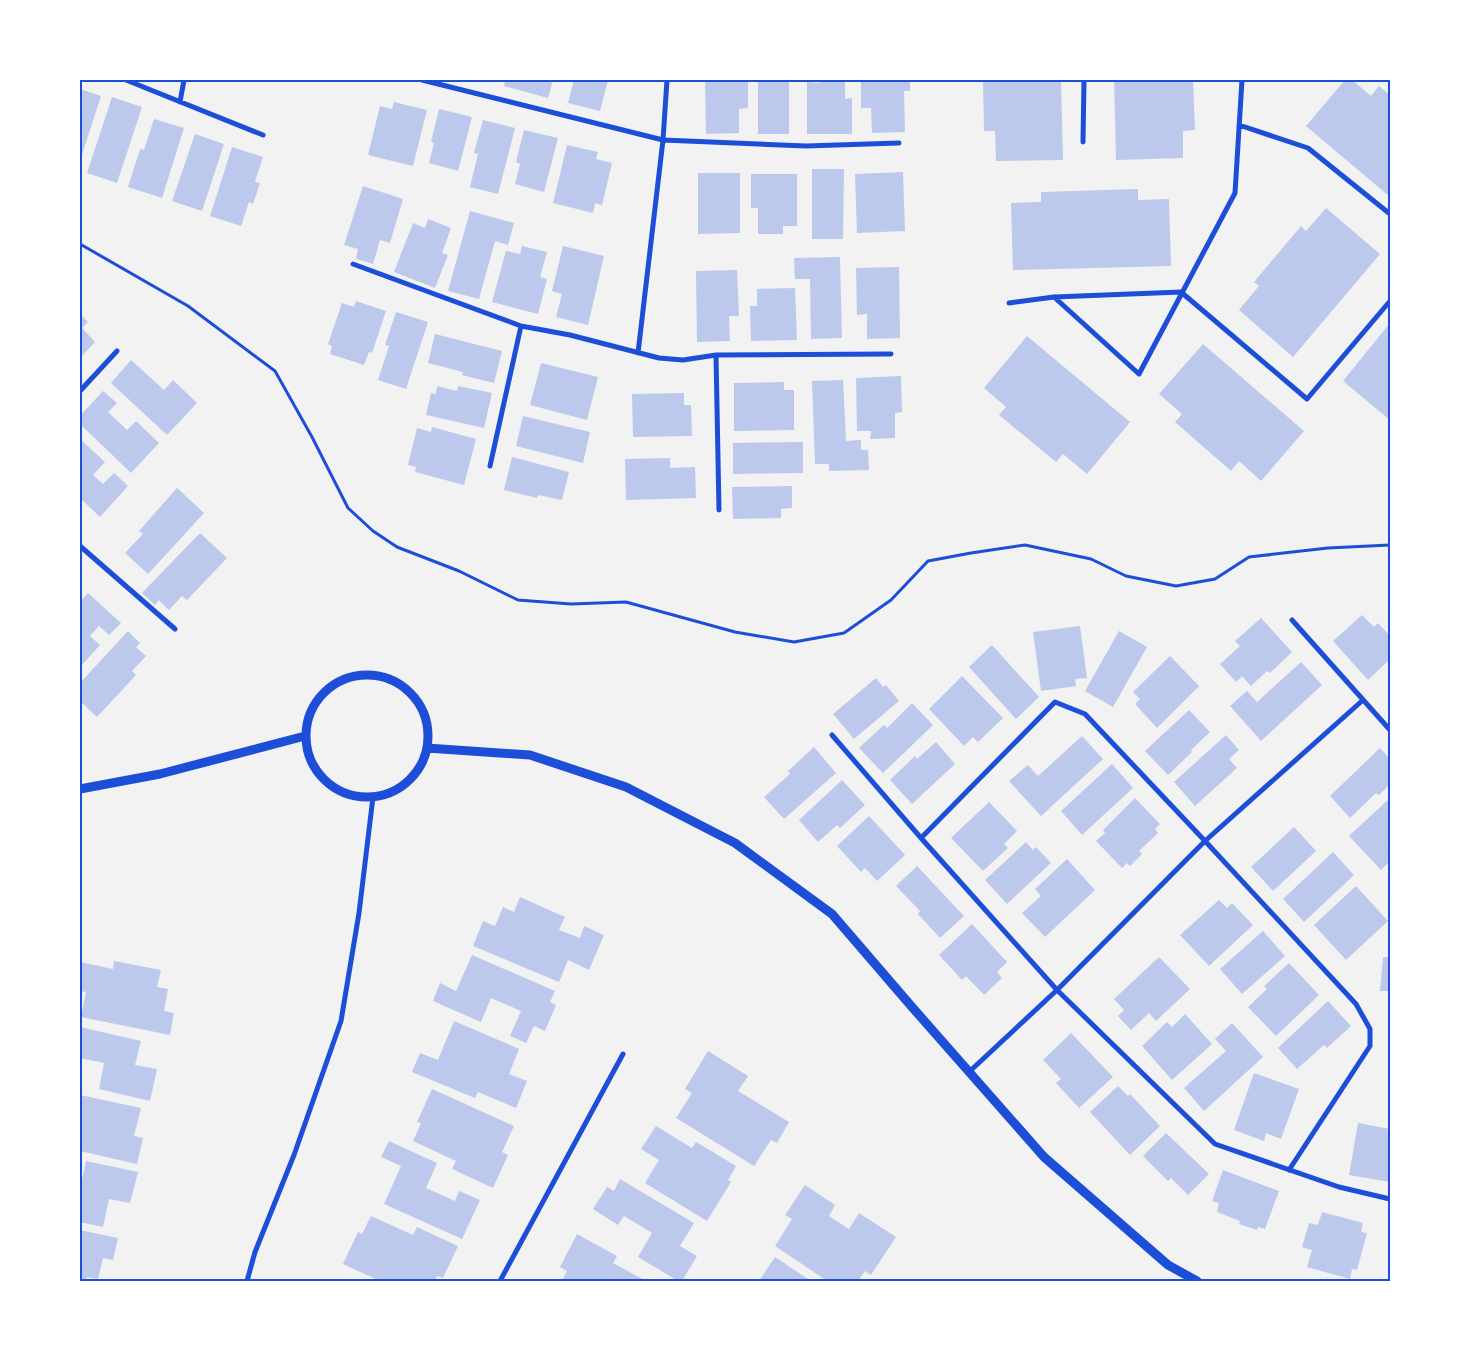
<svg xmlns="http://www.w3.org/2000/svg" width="1470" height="1361" viewBox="0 0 1470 1361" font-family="Inter,sans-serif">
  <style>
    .building { fill: #bdc9ec }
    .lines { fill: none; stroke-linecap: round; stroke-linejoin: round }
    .path { stroke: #1d4ed8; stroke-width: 3 }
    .minor { stroke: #1d4ed8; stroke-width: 5 }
    .tertiary { stroke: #1d4ed8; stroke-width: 9 }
    .neatline { fill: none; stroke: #1d4ed8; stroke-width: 2 }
  </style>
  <rect width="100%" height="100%" fill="#f2f2f2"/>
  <path class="building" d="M505,80h48l-5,18 -44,-12z
    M574,80h34l-8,31 -32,-8z
    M705,80h43v28l-9,1v24l-33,1z
    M758,80h31v54h-31z
    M820,80h25v19l7,-1v36h-45v-52l13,1z
    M861,80h49v11h-6l1,41 -33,1 -1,-25h-10z
    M983,80h78l2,80 -67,1 -1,-30h-11z
    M1114,80h79l2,50 -12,1v27l-67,2z
    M1345,80h7l19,16 8,-10 11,9v102l-84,-71z
    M80,89l21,7 -21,65z
    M112,97l30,10 -25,76 -30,-10z
    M394,102l33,8 -14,56 -45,-11 12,-49 12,3z
    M439,109l33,8 -14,54 -29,-8 5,-20 -3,-1z
    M154,119l30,9 -22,70 -34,-11 12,-38 4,1z
    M483,120l32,8 -17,66 -28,-7 8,-33 -4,-1z
    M524,130l34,8 -14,54 -29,-8 5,-20 -4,-2z
    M195,134l29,10 -22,67 -30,-10z
    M567,145l31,7 -2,7 16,4 -10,42 -7,-2 -2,10 -40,-10z
    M232,147l31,10 -8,25 5,1 -7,21 -4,-2 -8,24 -31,-10z
    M812,169h32l-1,70h-31z
    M903,172l2,59 -48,2 -2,-59z
    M698,173h42v60l-42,1z
    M751,174h46v52h-14v8h-25v-26h-7z
    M363,186l40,13 -13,44 -10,-3 -7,24 -17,-5 2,-10 -14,-4z
    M1138,189v11l31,-1 2,67 -158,4 -2,-67 30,-1v-10z
    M1326,208l54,46 -87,103 -54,-47 20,-24 -5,-4 47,-56 5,5z
    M470,211l44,12 -6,22 -13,-4 -16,58 -31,-8z
    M428,219l23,9 -9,25 6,2 -13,33 -41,-16 19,-49 12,5z
    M522,246l25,6 -7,25 7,2 -9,35 -46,-12 14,-51 14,3z
    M563,246l41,10 -16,69 -32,-8 6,-23 -10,-3z
    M840,257l2,81 -31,1 -1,-60h-15l-1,-21z
    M899,267l1,71 -33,1v-25l-10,1 -1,-47z
    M737,270l2,46h-10l1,25 -33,1 -1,-71z
    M795,288l2,52 -46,1 -1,-35h7v-17z
    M356,301l30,10 -14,42 -3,-1 -5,13 -34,-11 2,-8 -4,-2 14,-41 12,4z
    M396,312l32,10 -22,67 -28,-9 11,-34 -4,-1z
    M80,314l8,8 -6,6 13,14 -15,16z
    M1390,323v97l-47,-39z
    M435,334l67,17 -8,32 -32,-8 1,-3 -35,-9z
    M1027,336l103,86 -43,52 -24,-20 -7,8 -57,-47 7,-8 -22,-19z
    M1203,344l101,87 -43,50 -22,-20 -8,10 -56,-49 7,-8 -23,-20z
    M131,360l33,30 9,-10 24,23 -30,32 -56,-52z
    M541,363l57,14 -11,43 -57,-15z
    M901,376l1,36 -7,1v25l-25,1 1,-8h-14l-1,-53z
    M843,380l3,61 15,-1v10h7l1,20 -40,1v-7h-14l-3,-83z
    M784,382v8h10v40l-60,1v-48z
    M437,386l20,5 1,-5 34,7 -8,35 -58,-13 5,-22 5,1z
    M103,391l14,12 -9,9 19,18 9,-9 23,22 -28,30 -51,-49v-8z
    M684,393v12h7l1,31 -59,1 -1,-43z
    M523,416l67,16 -7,31 -67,-17z
    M432,427l44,12 -12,46 -49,-13 1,-5 -8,-2 9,-37 14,4z
    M80,439l25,23 -12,13 10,9 11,-11 14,13 -28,31 -20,-19z
    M803,442v31l-70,1v-31z
    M512,457l57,15 -7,28 -24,-5 -1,3 -33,-8z
    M670,458v10l25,-1 1,31 -70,2 -1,-41z
    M792,486v22l-11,1v9l-48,1 -1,-32z
    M177,488l27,25 -56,61 -23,-21 18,-19 -4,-3z
    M200,533l27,25 -40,42 -5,-4 -13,14 -10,-10 -4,5 -13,-12z
    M88,593l33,30 -12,12 -10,-9 -9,10 10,9 -20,22v-65z
    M1362,615l12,12 4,-4 12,13v23l-22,21 -35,-39z
    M1261,618l31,34 -22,21 -3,-2 -16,15 -9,-10 -6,6 -16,-18 20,-18 -5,-5z
    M1080,626l7,52 -12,1 1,7 -35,5 -8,-59z
    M128,631l12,12 -4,4 10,9 -14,15 4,4 -39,42 -17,-16v-18z
    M1119,631l28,16 -34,60 -28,-16z
    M992,645l47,52 -23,22 -47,-52z
    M1170,656l29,30 -42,42 -22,-24 5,-5 -7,-7z
    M1301,662l21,23 -61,56 -31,-35 17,-15 10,11z
    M962,676l41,42 -25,24 -5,-5 -9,9 -35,-37z
    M876,678l7,9 3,-2 13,16 -45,38 -21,-25z
    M912,703l21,22 -50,48 -24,-25 25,-23 3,3z
    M1189,710l21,22 -19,18 1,2 -24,23 -23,-24z
    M1226,735l13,15 -10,9 8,9 -42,38 -21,-24z
    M1082,736l21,23 -62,57 -32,-35 19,-16 10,11z
    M936,742l19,22 -43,40 -22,-24 25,-24 2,3z
    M814,747l22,26 -52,46 -20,-22 26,-23 -2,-3z
    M1380,748l10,11v25l-11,11 -3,-2 -26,25 -20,-22z
    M1112,764l21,24 -51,47 -21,-24z
    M842,780l23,25 -25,23 -3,-3 -19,17 -19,-22z
    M1135,798l25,26 -5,5 3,4 -19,18 3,3 -12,12 -3,-3 -5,5 -26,-27 9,-8 -2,-3z
    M1390,798v44l-3,2 3,3v14l-9,9 -32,-34z
    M989,802l28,29 -13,13 4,4 -25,23 -32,-33z
    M869,816l36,39 -28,26 -12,-13 -4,4 -24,-26z
    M1294,827l22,24 -43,40 -22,-24z
    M1026,842l7,8 3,-3 15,16 -44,41 -22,-24z
    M1333,852l21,23 -50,47 -21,-23z
    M1067,859l28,31 -50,47 -23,-24 19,-17 -6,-7z
    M917,866l47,50 -24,22 -22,-24 2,-3 -24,-25z
    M1356,886l32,35 -42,39 -32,-35z
    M520,897l45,20 -6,13 21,8 4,-12 20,9 -15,35 -21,-10 -9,22 -86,-36 10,-25 12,5 8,-19 11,5z
    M1219,900l8,8 5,-5 21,22 -44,41 -29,-31z
    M972,924l35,38 -10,10 5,6 -18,17 -18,-19 -4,4 -23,-25z
    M1263,931l22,25 -43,38 -22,-25z
    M472,955l83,36 -5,11 6,3 -11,26 -11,-5 -8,17 -16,-7 11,-25 -30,-13 -10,24 -48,-21 7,-18 16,8z
    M1159,957l31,32 -34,32 -7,-8 -18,17 -13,-14 6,-6 -10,-11z
    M1383,957h7v34h-10z
    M114,961l47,9 -4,17 11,2 -4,22 10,2 -4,22 -89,-18 5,-25 -6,-1v-29l33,7z
    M1289,963l30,32 -43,41 -28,-29 19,-18 -3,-3z
    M1328,1001l23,25 -24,22 -3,-3 -27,24 -19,-21z
    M1185,1014l27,30 -40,36 -30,-34 25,-24 5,5z
    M454,1021l65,28 -10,25 18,7 -11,27 -38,-16 -3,6 -63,-26 8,-19 18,7z
    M1232,1023l31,34 -59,54 -20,-23 42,-37 -11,-12z
    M80,1027l61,14 -6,24 22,4 -7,32 -51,-12 5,-26 -24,-5z
    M1071,1033l42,44 -34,31 -23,-25 5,-4 -18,-19z
    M708,1051l40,25 -10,15 51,31 -12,21 -6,-3 -17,26 -78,-48 16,-25 -7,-4z
    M1254,1073l45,16 -18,50 -15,-6 -2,8 -30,-11z
    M1118,1086l10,10 2,-2 30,32 -30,29 -40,-43z
    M432,1089l82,37 -12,26 6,3 -15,33 -41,-19 4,-8 -43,-20 8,-18 -4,-1z
    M80,1095l61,13 -7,28 9,2 -6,26 -57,-13z
    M1358,1123l32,6v53l-41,-7z
    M656,1126l36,22 4,-6 40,24 -8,14 3,2 -24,39 -62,-38 14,-23 -18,-11z
    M1166,1133l43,41 -21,21 -17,-17 -3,3 -25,-25z
    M389,1141l48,22 -11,25 29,13 4,-10 21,9 -18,39 -78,-35 17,-38 -20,-9z
    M86,1161l52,11 -8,31 -21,-4 -6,28 -23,-5v-33z
    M1223,1170l56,21 -14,38 -7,-2 -1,3 -18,-6 1,-3 -23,-9 2,-9 -7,-2z
    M620,1179l74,44 -14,23 17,10 -15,25h-4l-40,-24 14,-24 -28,-17 -6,9 -25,-16 14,-22 7,4z
    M805,1185l30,20 -6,11 20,13 10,-16 37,24 -25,38 -6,-4 -7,10h-31l-52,-35 17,-27 -7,-4z
    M1322,1212l41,11 -2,9 6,1 -10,37 -5,-1 -2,10 -43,-12 5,-17 -10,-3 7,-24 9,2z
    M371,1216l42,19 4,-8 41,19 -15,32 -6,-2 -2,5h-55l-37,-17 15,-32 4,2z
    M80,1230l38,8 -5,22 -10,-2 -5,21 -11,-2 -1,4h-6z
    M577,1234l40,22 -4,7 33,18h-84l5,-10 -7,-4z
    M775,1257l36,24h-52z"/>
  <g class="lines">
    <path class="path" d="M80,244l108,62 87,65 37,66 36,71 25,23 24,16 62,24 59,29 53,4 55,-2 109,30 59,10 50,-9 47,-33 37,-39 43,-8 54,-8 66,14 35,17 50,10 39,-7 34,-22 79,-9 62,-3"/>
    <path class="minor" d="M126,80l137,55
      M422,80l241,60 143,6 93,-3
      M180,102l4,-22
      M1239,125l69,23 82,66
      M1083,142l1,-62
      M353,264l168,62 49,9 89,23 24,2 33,-5 175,-1
      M1054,297l85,77 96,-181 7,-113
      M1009,303l45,-6 127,-5 126,107 83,-98
      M638,353l25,-213 4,-60
      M716,355l3,155
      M80,391l37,-40
      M490,466l31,-140
      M80,546l95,83
      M1292,620l98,110
      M832,735l89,103 136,152 158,154 124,43 51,12
      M921,838l134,-136 30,12 120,127 151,163 14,25v17l-81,124
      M969,1072l88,-82 148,-149 158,-141
      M247,1281l8,-29 39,-97 47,-134 18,-108 14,-116
      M500,1281l123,-227"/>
    <path class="tertiary" d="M306 736a61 61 0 1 1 122 0a61 61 0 1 1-122 0Z
      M427,748l103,7 96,32 109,56 97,71 80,93 132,150 124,108 29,16
      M80,789l80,-15 145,-38"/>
  </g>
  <rect width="1470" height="1361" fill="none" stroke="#ffffff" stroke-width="162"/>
  <rect x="81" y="81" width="1308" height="1199" class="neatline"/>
</svg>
